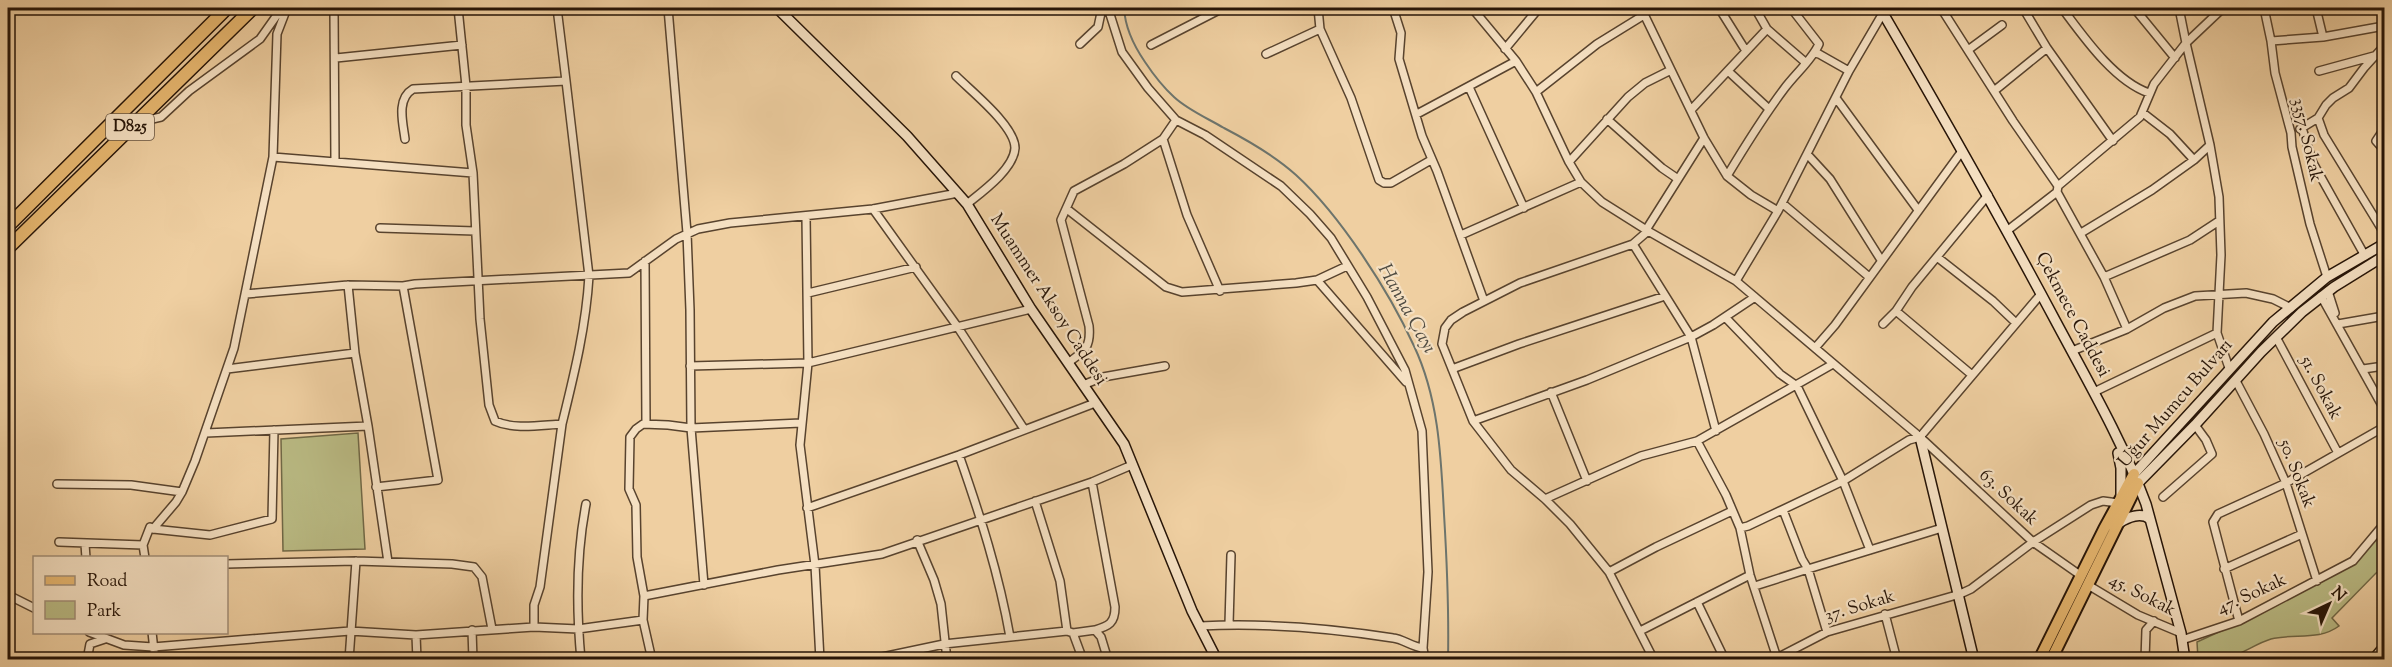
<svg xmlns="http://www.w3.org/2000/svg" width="2392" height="667" viewBox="0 0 2392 667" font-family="'Sorts Mill Goudy',serif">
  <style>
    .green { fill: #babb84; stroke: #706846; stroke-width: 1.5 }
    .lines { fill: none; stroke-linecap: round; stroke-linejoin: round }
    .stream { stroke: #6d746c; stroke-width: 2 }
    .street-casing { stroke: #58432e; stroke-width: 10 }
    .secondary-casing { stroke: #261407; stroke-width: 12 }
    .primary-casing { stroke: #261407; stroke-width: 14 }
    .highway-casing { stroke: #261407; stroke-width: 15 }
    .street { stroke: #f5e0c2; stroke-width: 7 }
    .secondary { stroke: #f5e0c2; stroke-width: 9 }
    .primary { stroke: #e8b870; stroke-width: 10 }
    .highway { stroke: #e8b870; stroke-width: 12 }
    .labels { text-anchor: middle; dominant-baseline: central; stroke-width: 4.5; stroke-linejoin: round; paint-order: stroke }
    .shield { fill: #f5e0c2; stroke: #64513f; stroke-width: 1.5 }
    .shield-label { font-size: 16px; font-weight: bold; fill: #261407 }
    .street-label { font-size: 18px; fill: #261407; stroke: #f5e0c2 }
    .water-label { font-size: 20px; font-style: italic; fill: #504c42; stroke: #f5e0c2 }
  </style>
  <rect width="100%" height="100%" fill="#efcfa1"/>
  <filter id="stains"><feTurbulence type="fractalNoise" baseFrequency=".00333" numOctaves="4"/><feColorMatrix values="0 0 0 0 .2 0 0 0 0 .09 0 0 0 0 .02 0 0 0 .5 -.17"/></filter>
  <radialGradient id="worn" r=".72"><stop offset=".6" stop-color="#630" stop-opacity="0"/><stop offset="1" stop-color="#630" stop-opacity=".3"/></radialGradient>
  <path class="green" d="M358,433l7,116 -82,2 -2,-112z
    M2384,530v39l-8,4 -44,45 7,8c-20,15 -45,7 -68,13 -17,5 -32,18 -49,20 -7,2 -16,0 -24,0l-1,-17 65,-30 93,-54z"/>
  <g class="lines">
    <path class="stream" d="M1124,8c1,19 10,38 21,54 8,12 18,25 29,35 14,13 33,21 50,31 25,13 51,28 72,47 44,40 93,116 118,171 25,53 27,111 30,168 3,49 5,97 4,146"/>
    <g class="street-casing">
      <path id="street" d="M328,8l6,3 7,-3
        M458,8l8,78v39l7,48 7,146 9,86 6,16c19,9 46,4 67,3 12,-49 24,-97 27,-148l-23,-195
        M668,8l19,225 3,77 1,118 13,157
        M1318,8l2,21 31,69 28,82 5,3h7l40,-23
        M1393,8l8,25 -2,26 23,77 15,35 47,130
        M1472,8l44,53 20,31 33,70 12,20 21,20 46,29 88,50 184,156 113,105 47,33
        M1641,8l63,130 23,38 24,19 27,16
        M1719,8l27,43
        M1755,8l12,21 38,33
        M1941,8l72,113 45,65
        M2023,8l24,40 66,93
        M2062,8c21,28 52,73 87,85
        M2134,8l41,50
        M2264,8l7,33 4,32 16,60 1,14 18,77 17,53
        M2316,8l7,29
        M334,11l1,150
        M2271,41l52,-4 61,-11
        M1080,44l18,-17 4,-19
        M1151,45l72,-37
        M1505,49l34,-41
        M1968,50l34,-25
        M1815,53l4,1 30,17
        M1266,54l54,-25
        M336,58l126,-13
        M1728,71l41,38
        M2319,71l55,-15
        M956,76c15,15 59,50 59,72 -1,21 -33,44 -48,56
        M1469,87l55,121
        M1994,91l53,-43
        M1536,92l61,-48 47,-29
        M1836,98l82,112
        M1691,110l76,-81
        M2143,113l27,21 24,26 16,-15 9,52 2,58 -4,78 12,35
        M1417,114l99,-53
        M2318,118l6,17 60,98
        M1607,119l55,49 16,11
        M1176,120l29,15 76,51 29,28 21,24 36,59 38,73 17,61 6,141 -5,76 2,12
        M139,122l22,-5 28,-26 71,-52 22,-31
        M2302,128l11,35 52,93
        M2300,129l18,-11 8,-13 7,-7 16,-10 15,-20 20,-22
        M2384,129l-8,12 8,9
        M405,139c-2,-16 -9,-40 8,-50l153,-8 -9,-73
        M1163,139l24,76 33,76
        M2210,145l-24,-102 37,-35
        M1807,154l23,25 51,81
        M273,157l200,16
        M1569,162l59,-65 17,-14 26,-13
        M1727,176c18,-30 36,-59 57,-87 11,-15 28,-29 35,-45l-28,-36
        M2057,192l47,85 23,52
        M1782,203l86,73
        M873,209l84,117 67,103
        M1067,209l99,78 16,5 114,-9 21,-3 30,-14
        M806,217l2,146 -8,82 15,120 5,95
        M380,228l95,3
        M1646,230l58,-92
        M2008,230l49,-38 1,-6 82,-69 14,-33 32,-41 -7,-35
        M1648,231l-15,13 -113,39 -57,29 -12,8 -6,8 -3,16 31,77 38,49 34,29 25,25 39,48 45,88
        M2081,233l71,-43 42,-30
        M1461,235l120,-53
        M1633,244l58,93 25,94
        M1937,257l56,44 23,22
        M645,261l1,163
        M2104,277l86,-37 29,-19
        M1317,280l89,102
        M1736,281l42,-70 71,-140 34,-58
        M348,285l7,68 13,73 20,136
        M2328,291l7,22
        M808,293l108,-26
        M246,294l102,-9 55,1 12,-2 214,-11 47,-34 22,-10 32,-6 143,-14 85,-16
        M2321,296l63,113
        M1896,311l76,64
        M1725,317l55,57 17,12 46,95 27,69
        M1883,324l13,-13 16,-24 76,-92
        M2338,324l46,-8
        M2276,337l62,116
        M1815,348l20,-23 127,-174
        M2072,351l55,-22 37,-21 31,-12 51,-3 27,6 18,9
        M1069,362c16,-11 22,-15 20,-36l-28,-106 13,-29 50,-27 39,-25 13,-19 -28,-32 -26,-36 -14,-44
        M690,366l118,-3 223,-54
        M227,369l128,-16
        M1452,369l67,-25 146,-48
        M2363,369l21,-3
        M2236,381l28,53 22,49 31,98
        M1083,385l20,-8 62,-11
        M1551,392l36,89
        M2094,392l123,-59
        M1473,421l114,-41 104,-43 22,-12 42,-28
        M206,433l162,-7
        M1697,441l29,54 14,33 8,-2 95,-45 66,-41 11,-3 121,-143
        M959,455c21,60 40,119 51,182
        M1092,482l23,125c0,16 -6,19 -20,23
        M57,484l74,1 51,7
        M376,487l62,-7 -35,-194
        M2163,497l49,-43 -6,-14 -11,-15
        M1545,499l96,-43 56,-15 136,-77
        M1035,501l25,80 7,50
        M807,508l152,-53 136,-52
        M1783,510l19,49 6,10 134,-41
        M1740,528l10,47 27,83
        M153,529l57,6 62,-16 2,-89
        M917,540l17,40 7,24 6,56
        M59,542l84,3
        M85,544l1,14
        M145,558l-2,-13 7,-18 3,2 23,-27 6,-10 13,-31 39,-113 39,-191 4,-123 10,-26
        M226,564l130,-3 96,3 22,3 8,10 10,52
        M2224,569l78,-35
        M1609,572l47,-25 76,-36
        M2088,585l50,30 43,18
        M1755,586l53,-17 19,63
        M8,595l26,13
        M644,596l134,-26 104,-16 210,-72 40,-17
        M1697,602l28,58
        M1885,614l12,46
        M2239,621l-26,-99 5,-8 68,-31 98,-56
        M1229,624l2,-69
        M1200,626c63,-3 130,2 193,12 10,1 19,9 30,10
        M534,627v-22l6,-18 22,-163
        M472,630l1,30
        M1640,631l110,-56
        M89,632l35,13 29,2 197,-16 66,4 118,-8 44,2 65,-9
        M152,632l3,28
        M1073,633l10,27
        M416,635l1,25
        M2182,640l57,-19 114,-60 31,-37
        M2054,653l9,7
        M87,660l3,-16 15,-5
        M349,660l7,-99
        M581,660c-5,-53 -5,-104 5,-156
        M652,660l-9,-40 1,-24 -7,-39 -1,-52 -7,-16 1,-52 6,-8 7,-5 25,1 23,3 110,-5
        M868,660l76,-16 123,-13 6,2 22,-3 6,7 7,23
        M1189,660l26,-3
        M1773,660l54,-28 133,-38 11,-5 62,-47 58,-37 12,-4 15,2
        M2145,660l1,-30 8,-9"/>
    </g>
    <g class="secondary-casing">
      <path id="secondary" d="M777,8l130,128 60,68 64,105 93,135 68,167 25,49
        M1880,8c60,103 119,207 175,312 32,60 67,120 91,184l35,129 4,27
        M1920,437l54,223
        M2118,453l3,15v28
        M2134,474l139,-152 54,-45 57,-33
        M2138,483l57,-58 66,-73 41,-40 32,-25 50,-31
        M2119,523c9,-6 22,-11 31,-4
        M2373,660l11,-13"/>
    </g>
    <g class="primary-casing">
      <path id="primary" d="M2039,660l65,-131 30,-55
        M2051,660l87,-177"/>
    </g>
    <g class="highway-casing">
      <path id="highway" d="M8,226l219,-218
        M8,248l245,-240"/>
    </g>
    <use href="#street" class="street"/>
    <use href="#secondary" class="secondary"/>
    <use href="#primary" class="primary"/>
    <use href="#highway" class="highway"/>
  </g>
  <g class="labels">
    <rect class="shield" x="106" y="114" width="48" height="26" rx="4.5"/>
    <g class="shield-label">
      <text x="130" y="127">D825</text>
    </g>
    <g class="street-label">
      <text transform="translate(2306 140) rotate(77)">3357. Sokak</text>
      <text transform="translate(1048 300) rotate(57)">Muammer Aksoy Caddesi</text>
      <text transform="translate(2072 315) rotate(62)">Çekmece Caddesi</text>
      <text transform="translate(2320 388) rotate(62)">51. Sokak</text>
      <text transform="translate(2176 404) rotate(-49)">Uğur Mumcu Bulvarı</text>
      <text transform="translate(2296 474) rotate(69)">50. Sokak</text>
      <text transform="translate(2008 498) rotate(43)">63. Sokak</text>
      <text transform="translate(2252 595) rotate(-25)">47. Sokak</text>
      <text transform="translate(2142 596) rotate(27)">45. Sokak</text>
      <text transform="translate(1860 607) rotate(-17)">37. Sokak</text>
    </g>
    <g class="water-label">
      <text transform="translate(1406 309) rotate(61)">Hanna Çayı</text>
    </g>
  </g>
  <rect width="2392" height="667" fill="none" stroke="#efcfa1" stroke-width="30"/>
  <rect x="9" y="9" width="2374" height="649" fill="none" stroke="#261407" stroke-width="3"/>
  <rect x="15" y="15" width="2362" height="637" fill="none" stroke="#261407" stroke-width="1.5"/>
  <rect x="33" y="556" width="195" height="78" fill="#f5e0c2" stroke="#a28e77" stroke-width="1.5"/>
  <rect x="45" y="576" width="30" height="9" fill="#e8b870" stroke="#a28e77" stroke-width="1.5"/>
  <text x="87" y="586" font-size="18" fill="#261407">Road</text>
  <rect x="45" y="601" width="30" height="18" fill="#babb84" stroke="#a28e77" stroke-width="1.5"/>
  <text x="87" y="616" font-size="18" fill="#261407">Park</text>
  <g transform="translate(2329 604) rotate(44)" stroke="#f5e0c2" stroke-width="4.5" paint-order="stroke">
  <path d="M0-4.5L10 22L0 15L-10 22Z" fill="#261407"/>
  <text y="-9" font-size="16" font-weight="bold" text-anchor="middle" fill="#261407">N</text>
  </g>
  <rect width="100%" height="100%" filter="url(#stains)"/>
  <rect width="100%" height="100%" fill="url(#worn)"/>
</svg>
